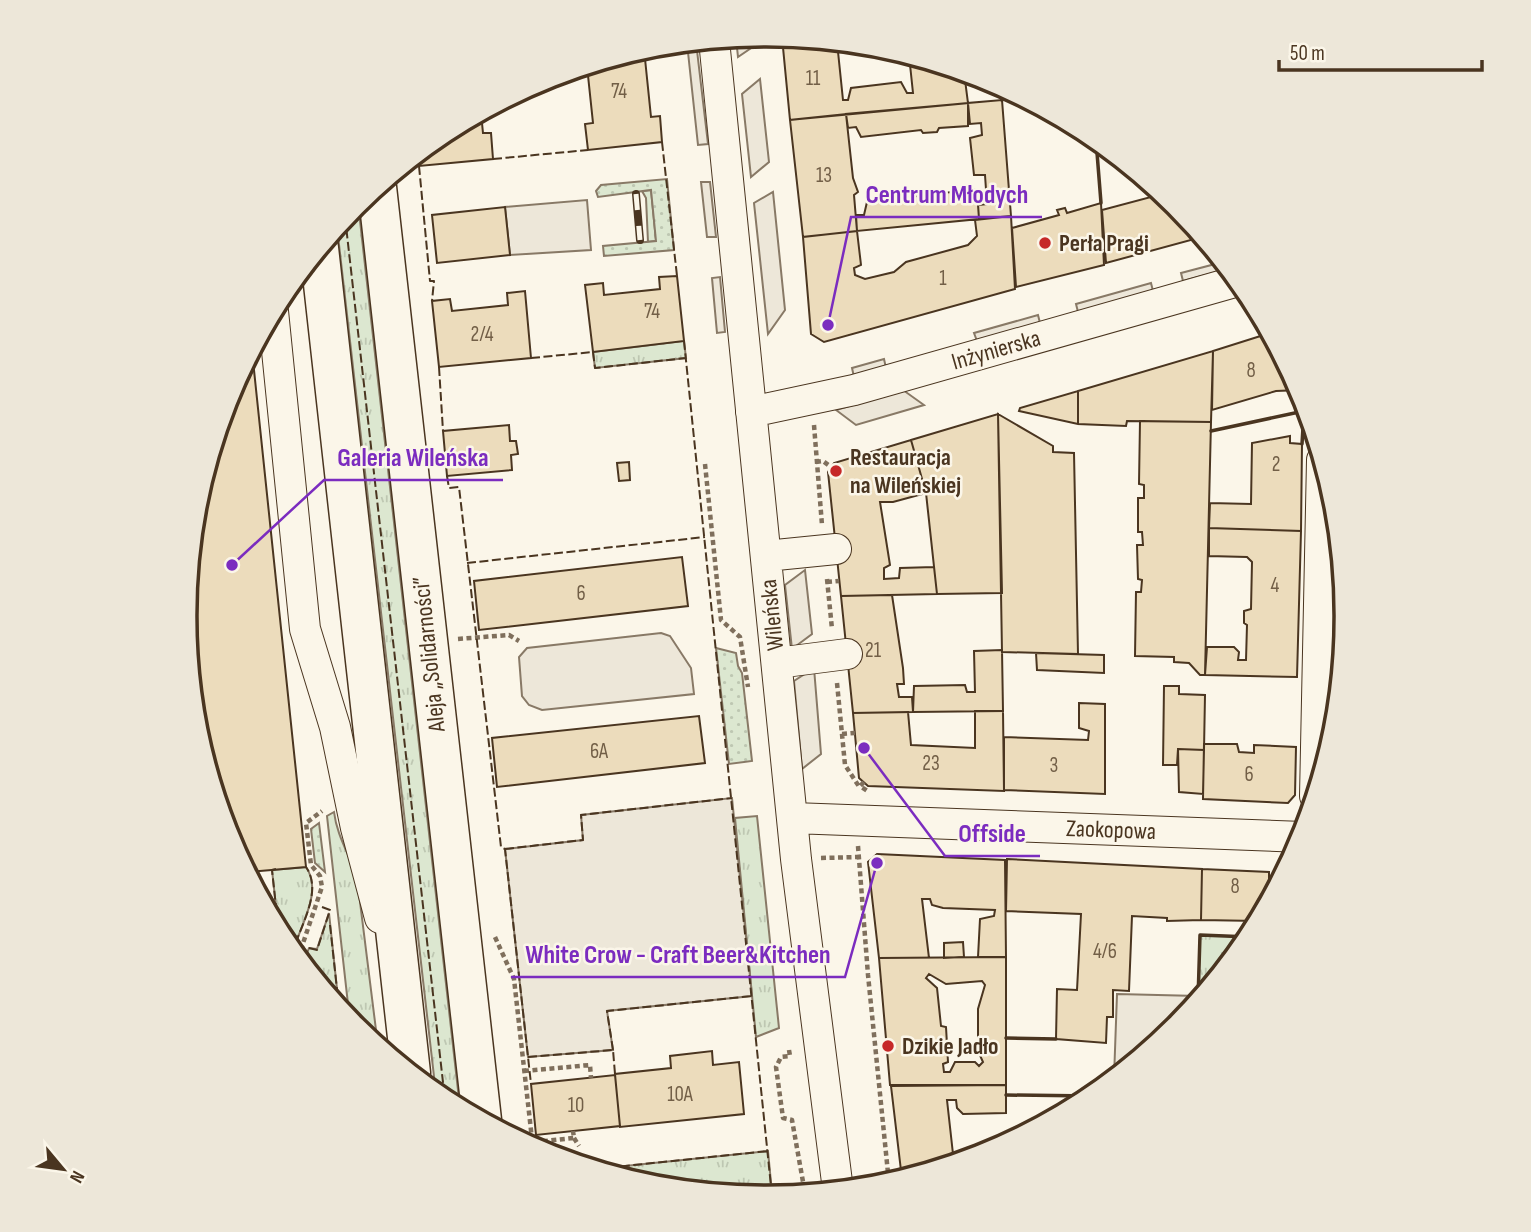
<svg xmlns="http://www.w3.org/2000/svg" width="1531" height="1232" viewBox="0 0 1531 1232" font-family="'Sofia Sans Condensed',sans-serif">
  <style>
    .grass { fill: url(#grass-tufts); stroke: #887966; stroke-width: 2 }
    .garden { fill: url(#garden-dots); stroke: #887966; stroke-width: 2 }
    .parking { fill: #ede7d9; stroke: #887966; stroke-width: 2 }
    .building { fill: #ecdcbc; stroke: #4a3520; stroke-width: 2; fill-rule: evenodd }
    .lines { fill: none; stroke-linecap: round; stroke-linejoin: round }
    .minor-casing { stroke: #4a3520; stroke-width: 32 }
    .major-casing { stroke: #4a3520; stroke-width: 41 }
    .path { stroke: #7f6f5c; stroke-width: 4.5; stroke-dasharray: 5 3.5; stroke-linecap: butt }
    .minor { stroke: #fbf6e9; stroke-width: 30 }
    .major { stroke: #fbf6e9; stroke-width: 38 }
    .rail-casing { stroke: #4a3520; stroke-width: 8 }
    .rail { stroke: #fbf6e9; stroke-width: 5; stroke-dasharray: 16; stroke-linecap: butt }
    .fence { stroke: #4a3520; stroke-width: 2; stroke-dasharray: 9 3.5; stroke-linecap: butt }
    .wall { stroke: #4a3520; stroke-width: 3.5 }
    .poi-dot { fill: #c62828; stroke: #fbf6e9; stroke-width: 2.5 }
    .labels { text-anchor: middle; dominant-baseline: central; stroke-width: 5; stroke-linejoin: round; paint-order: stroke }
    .number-label { font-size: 21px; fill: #725f47 }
    .poi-label { font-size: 24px; font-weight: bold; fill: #4a3520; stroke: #fbf6e9; text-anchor: start }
    .street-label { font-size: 24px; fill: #4a3520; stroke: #fbf6e9 }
    .rim { fill: none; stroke: #4a3520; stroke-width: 3.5 }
    .leader { fill: none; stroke: #7b2cbf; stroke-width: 2.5 }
    .callout-dot { fill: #7b2cbf; stroke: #fbf6e9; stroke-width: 2.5 }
    .callout-label { font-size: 26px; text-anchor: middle; font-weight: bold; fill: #7b2cbf; stroke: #fbf6e9; stroke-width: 5; stroke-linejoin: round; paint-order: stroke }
  </style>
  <defs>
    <pattern id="grass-tufts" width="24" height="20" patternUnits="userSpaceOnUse" patternTransform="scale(1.75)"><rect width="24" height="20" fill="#dce7d0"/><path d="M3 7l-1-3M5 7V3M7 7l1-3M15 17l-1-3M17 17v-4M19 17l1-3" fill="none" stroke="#bec7b2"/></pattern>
    <pattern id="garden-dots" width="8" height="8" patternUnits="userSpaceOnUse" patternTransform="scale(1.75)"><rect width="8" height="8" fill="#dce7d0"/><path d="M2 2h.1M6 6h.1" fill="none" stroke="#bec7b2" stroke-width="1.8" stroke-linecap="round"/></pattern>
  </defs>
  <rect width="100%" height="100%" fill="#fbf6e9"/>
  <path class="grass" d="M651,190l5,51 -8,1 -2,-44 -4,-7z
    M358,203l102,905 -24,-14 -99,-867z
    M684,341l2,17 -91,10 -2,-16z
    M334,812c3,25 16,43 23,66l21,168 -28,-24 -23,-206z
    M757,816l22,212 -23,9 -21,-219z
    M306,867c16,23 -3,54 -11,78l-17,-20 -6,-55z
    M329,913l10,95 -36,-44 6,-16 8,1z
    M1200,935l50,2 -52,63z
    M768,1151l4,42c-61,4 -119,-7 -176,-24z"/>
  <path class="garden" d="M667,179l7,71 -70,6 -1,-10 53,-5 -5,-51 -53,7 -2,-6 5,-6z
    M716,648l20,5 2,13 4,7 10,88 -23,3z
    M319,823l6,49 -10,-9 -4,-34z"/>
  <path class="parking" d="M756,36l1,8 -19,13 -2,-19z
    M696,42l12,102 -10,1 -11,-102z
    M760,79l9,83 -18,15 -9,-83z
    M701,182h9l6,55h-9z
    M773,192l12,118 -17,24 -14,-131z
    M587,200l4,50 -81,5 -5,-48z
    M1223,262l5,7 -45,12 -2,-8z
    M720,277l5,55 -8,1 -5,-55z
    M1151,283l2,8 -75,21 -2,-8z
    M1038,315l2,8 -63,18 -3,-8z
    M884,359l2,9 -32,9 -2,-9z
    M903,390l21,15 -68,20 -20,-15z
    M805,570l7,64 -20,15 -7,-64z
    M661,633l9,3 21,32 3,26 -152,16 -13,-5 -7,-9 -3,-39 8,-9z
    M814,668l7,86 -19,15 -8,-88z
    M732,798l20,198 -145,15 6,39 -85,7 -23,-208 78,-9 -2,-25z
    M1117,994l81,2v4l-22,27 -62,51z"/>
  <path class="building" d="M782,37l55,5 6,58h5l3,-12 50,-6 6,11h6l-4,-38 55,17 4,31 -178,17z
    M644,49l7,68 9,-1 2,26 -74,8 -3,-26 8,-1 -6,-57z
    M1002,100l9,116 -32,3 -1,-14 9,-1 -2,-29h-11l-4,-37 12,-3 -1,-12 -11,1 -2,-21z
    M968,103v23l-29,2 -2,4 -14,1 -2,-3 -60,7 -5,-10 -8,1 -2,-14z
    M481,113l2,20h8l2,26 -74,7 -2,-12 26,-21z
    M846,114l7,64 5,14 -4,3 3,36 -54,6 -13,-117z
    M977,189l2,30 -122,12 -1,-16h8l3,-13z
    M1162,194l15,11 25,32 -96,26 -4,-53z
    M1101,203l3,62 -88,22 -4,-59 47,-13 -2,-5 8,-2 2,5z
    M505,207l5,48 -73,8 -5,-48z
    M1011,216l4,73 -191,53 -13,-8 -8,-97 54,-6 4,34 -7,3 1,7 10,4 29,-7 12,-10 62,-17 9,-9 -2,-16z
    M677,276l7,65 -91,11 -8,-67 18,-2 1,12 56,-6 -1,-12z
    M525,291l6,67 -92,9 -7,-66 18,-2 2,12 56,-6 -1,-12z
    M1270,333l30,57 -24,1 -64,19 1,-59z
    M252,351l54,516 -59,5 -18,-34 -33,-109 -11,-113 11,-114 33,-109z
    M1213,351l-2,71 -84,-1 -1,5 -48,-2v-33z
    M1078,391v33l-59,-13 1,-3z
    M998,414l55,32v6l21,1 4,201 -76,-2z
    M998,414l4,179 -65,1 -11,-101 -15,-53z
    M1140,421l71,1 -6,253h-5l-11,-12 -15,-1v-5l-39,-1 1,-64h5l1,-12 -4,-1 -1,-34h6l-1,-13h-4v-34h6v-13l-5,-1z
    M509,425l1,16h6l2,13 -7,1 1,15 -65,6 -4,-45z
    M1290,436v7l12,1 -1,87 -92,-3 1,-25 41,1 1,-61z
    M911,440l15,53 -33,9h-13l10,63 -6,3v11l15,-1 1,-10 34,-1 3,27 -96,2 -13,-124 6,-9z
    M629,462l1,18 -11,1 -2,-18z
    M1209,528l92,3 -4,146 -92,-2 2,-28h27l5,5 -1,8h8l1,-35 -3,-2v-12l7,-2 1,-47 -5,-5 -38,-1z
    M682,557l6,49 -209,24 -5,-49z
    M892,595l11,73 1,16h-7l2,13h13l1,15 -60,1 -12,-117z
    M1002,650l1,61 -90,1 1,-26 51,-1 2,7h8l-1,-41z
    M1036,653l68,2v18l-67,-3z
    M1164,686h15v8l26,1 -1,55 -26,-1 -1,16h-14z
    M1079,703l26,1v90l-101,-4v-53l84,3 1,-9 -10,-3z
    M975,711h28l1,80 -136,-5 -9,-8 -6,-65 55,-1 3,33 64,3z
    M699,716l6,47 -208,24 -5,-49z
    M1204,744h33l2,8 15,1v-8l42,2 -1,48 -7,8 -85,-4z
    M1178,749l26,1 -1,44 -24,-2z
    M877,854l128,6 1,97h-28l2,-38 14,-3 1,-6 -52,-2 -11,-3 -2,-6h-8l7,59h-50l-11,-96z
    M1007,859l195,10 -1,51 -34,1v-3l-35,-2 -3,75 -16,-1v27h-6l-1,26 -50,-4 1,-50 20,1 4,-76 -75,-3z
    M1202,869l67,3v29l-11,20 -57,-1z
    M963,942l1,15 -20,1v-15z
    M1006,957v128h-116l-11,-127zM929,974l17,10 36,-3 3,4 -7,24v42l5,11 -4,4 -4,-4h-20l-5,10h-6l-1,-8 5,-2 -2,-35 -5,-1 -4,-38 -11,-10z
    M712,1051l1,14 26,-3 5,52 -124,13 -5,-53 56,-6 -1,-12z
    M615,1075l5,51 -84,9 -5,-51z
    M1006,1085v28l-43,1 -6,-6 -1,-8h-9l7,63 -52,16 -11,-93z"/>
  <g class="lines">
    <g class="minor-casing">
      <path id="minor" d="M714,40l82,819 42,331
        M273,311l32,318 30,98 21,101 24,90
        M751,412l103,-22 384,-109
        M766,556l70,-7
        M777,663l70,-9
        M1315,796l7,-336
        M793,818l510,19"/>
    </g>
    <g class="major-casing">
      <path id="major" d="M377,187l105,933
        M319,248l92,825"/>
    </g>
    <path class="path" d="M404,170l3,-8
      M814,425l8,100
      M1307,437v-27
      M816,462l7,-1 8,6
      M705,464l16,156 19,17 8,50
      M827,579l5,50
      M827,582l12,-1
      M458,639l51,-4 10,6
      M837,683l8,82 15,23
      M842,734l13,-1
      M864,782l-4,4 9,6
      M858,846l10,129 21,208
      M821,858l37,-1
      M269,906l1,9
      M495,937l19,42 19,169
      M298,958l24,-71 -2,-11 -9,-11 -5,-42 16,-12
      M789,1050l1,6 -9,1 -5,10 7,51 9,2 13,73
      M524,1071l66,-6 1,13
      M574,1138l5,8
      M526,1143l48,-5 -1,-7"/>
    <use href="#minor" class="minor"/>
    <use href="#major" class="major"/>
    <g class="rail-casing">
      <path id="rail" d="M636,194l4,46"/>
    </g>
    <use href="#rail" class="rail"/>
    <path class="fence" d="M662,142l15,134
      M493,159l95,-9
      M419,166l11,115h4l-2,20
      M345,217l100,883
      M684,341l88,855
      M531,358l62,-6 2,16 91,-10
      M439,367l4,64
      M447,476l2,12 10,-1 42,360 4,2 26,235
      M467,563l238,-26
      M505,849l78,-9 -2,-25 151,-17
      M276,869l-4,1 6,55 17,20c8,-24 27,-55 11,-78
      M330,925l9,83
      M309,948l8,2 13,-40 -8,-3
      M613,1050l-6,-39 145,-15
      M528,1057l85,-7 2,24
      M536,1135l2,15
      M596,1169l172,-18
      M752,1194l20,-1"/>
    <path class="wall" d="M1000,86l2,14
      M1096,140l5,63
      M1211,431l93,-20 -2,33
      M1198,1000l2,-65 50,2
      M1006,1038l50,1
      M1006,1095l86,1
      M1006,1143v-3"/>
  </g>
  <g class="poi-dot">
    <circle cx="1045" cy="243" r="7"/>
    <circle cx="836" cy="471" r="7"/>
    <circle cx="888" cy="1046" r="7"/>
  </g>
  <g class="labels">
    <g class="number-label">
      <text x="813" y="78">11</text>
      <text x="619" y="91">74</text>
      <text x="824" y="175">13</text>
      <text x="943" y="278">1</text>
      <text x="652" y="311">74</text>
      <text x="482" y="334">2/4</text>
      <text x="1251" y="370">8</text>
      <text x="1276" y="464">2</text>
      <text x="1275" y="585">4</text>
      <text x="581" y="593">6</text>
      <text x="873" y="650">21</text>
      <text x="599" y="751">6A</text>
      <text x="931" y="763">23</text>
      <text x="1054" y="765">3</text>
      <text x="1249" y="774">6</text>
      <text x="1235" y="886">8</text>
      <text x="1105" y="951">4/6</text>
      <text x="680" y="1094">10A</text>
      <text x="576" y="1105">10</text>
    </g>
    <g class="poi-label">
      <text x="1059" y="243">Perła Pragi</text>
      <text x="850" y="457">Restauracja<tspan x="850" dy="28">na Wileńskiej</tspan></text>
      <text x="902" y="1046">Dzikie Jadło</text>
    </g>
    <g class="street-label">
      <text transform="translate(996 350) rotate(-16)">Inżynierska</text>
      <text transform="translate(772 615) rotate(-96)">Wileńska</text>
      <text transform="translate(429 654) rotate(-96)">Aleja „Solidarności”</text>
      <text transform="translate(1111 830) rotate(2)">Zaokopowa</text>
    </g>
  </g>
  <path d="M0 0H1531V1232H0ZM765 47H766A568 568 0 0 1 1334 615V617A568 568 0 0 1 766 1185H765A568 568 0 0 1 197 617V615A568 568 0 0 1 765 47Z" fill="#ede7d9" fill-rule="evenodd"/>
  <path class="rim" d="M765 47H766A568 568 0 0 1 1334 615V617A568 568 0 0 1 766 1185H765A568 568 0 0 1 197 617V615A568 568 0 0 1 765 47Z"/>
  <path class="leader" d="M828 325L851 217H1042M232 565L324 480H503M864 748L945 856H1040M877 863L845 977H511"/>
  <g class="callout-dot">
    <circle cx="828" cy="325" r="7"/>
    <circle cx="232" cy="565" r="7"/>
    <circle cx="864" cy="748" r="7"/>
    <circle cx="877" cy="863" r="7"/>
  </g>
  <g class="callout-label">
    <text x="947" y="203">Centrum Młodych</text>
    <text x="413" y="466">Galeria Wileńska</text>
    <text x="992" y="842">Offside</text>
    <text x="678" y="963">White Crow - Craft Beer&amp;Kitchen</text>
  </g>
  <g transform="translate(63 1169) rotate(119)" stroke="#fbf6e9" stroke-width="5" paint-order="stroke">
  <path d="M0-5L12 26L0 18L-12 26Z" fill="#4a3520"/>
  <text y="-10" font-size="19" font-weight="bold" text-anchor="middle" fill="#4a3520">N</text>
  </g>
  <path d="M1279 60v10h203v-10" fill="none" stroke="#4a3520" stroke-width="3.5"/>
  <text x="1290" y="60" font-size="21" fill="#4a3520" stroke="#fbf6e9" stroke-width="5" paint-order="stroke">50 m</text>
</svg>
